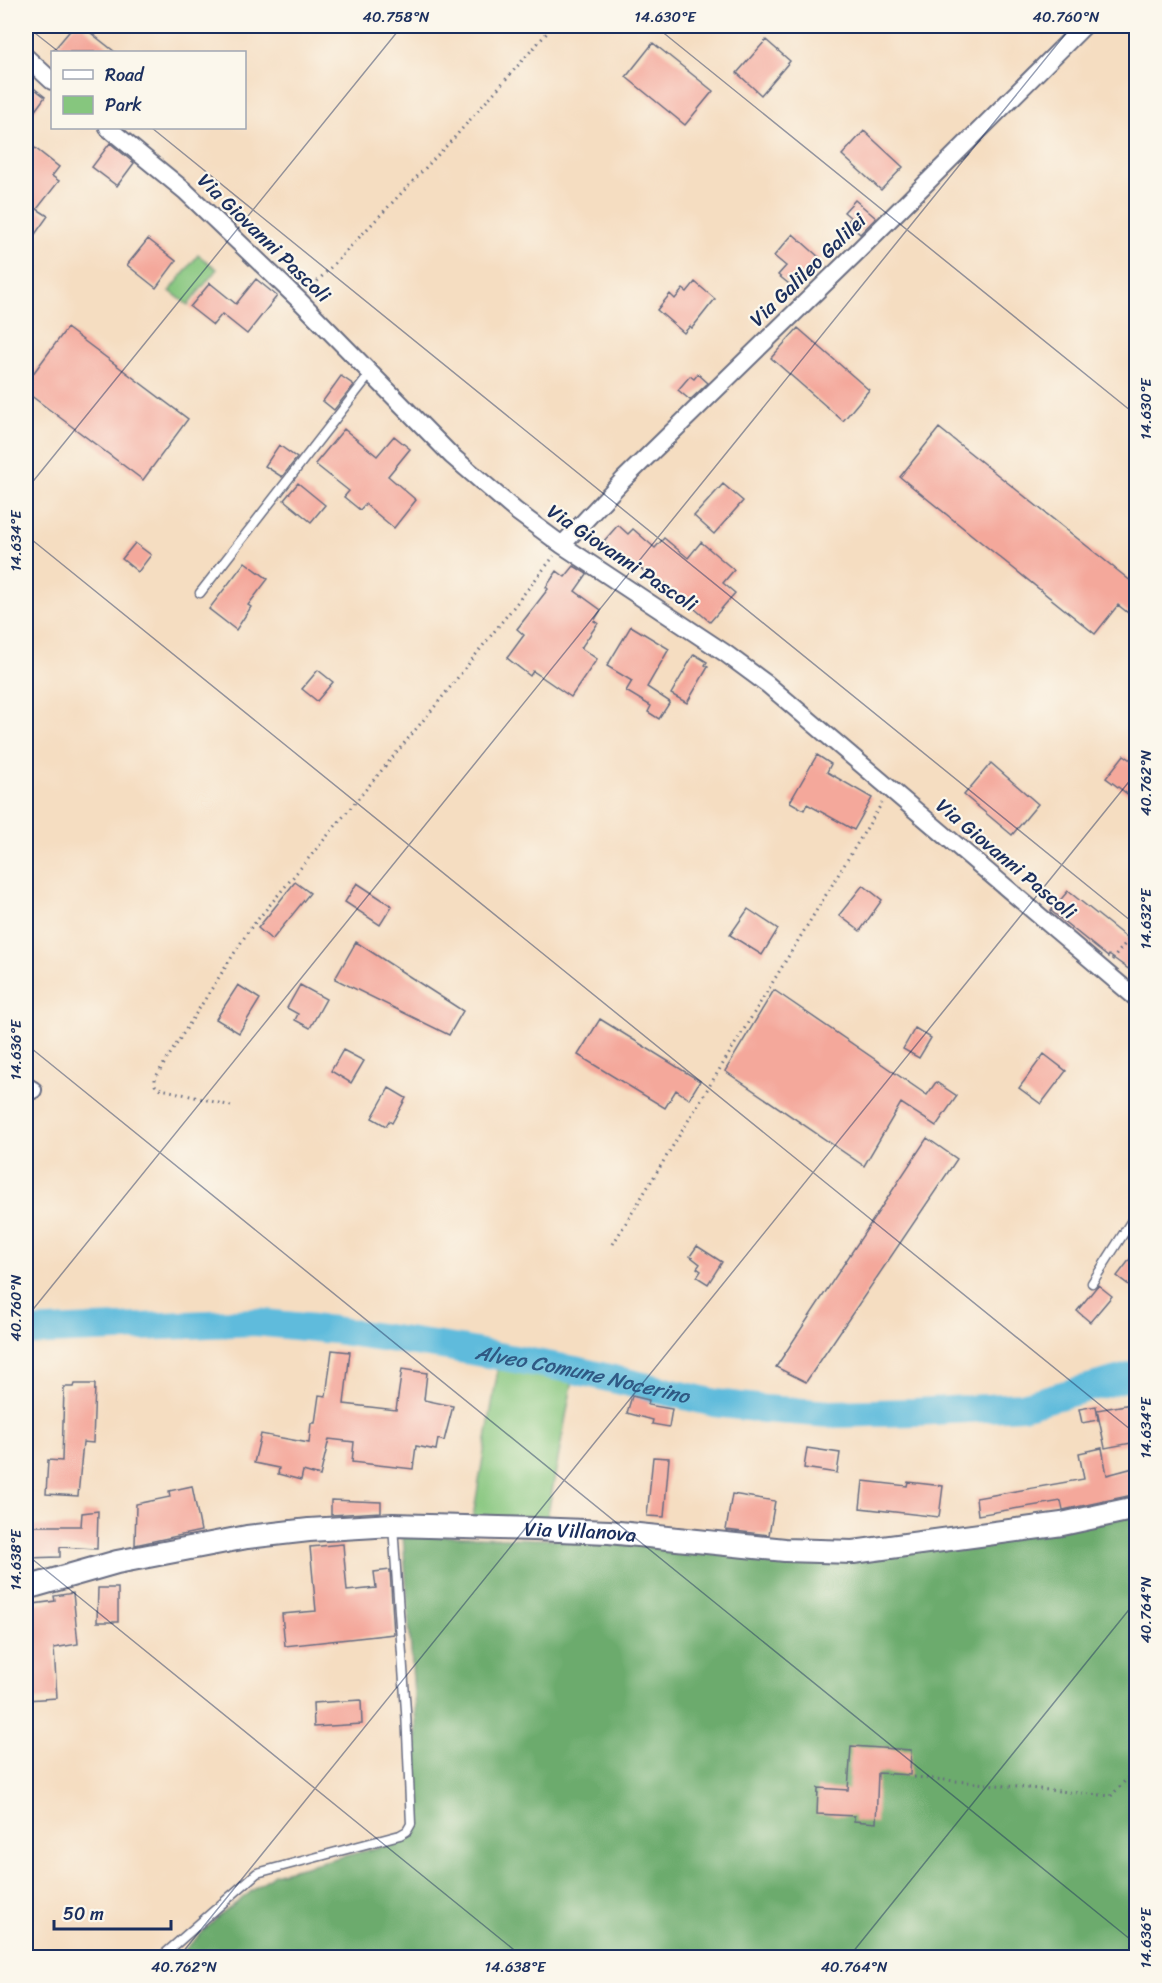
<svg xmlns="http://www.w3.org/2000/svg" width="1162" height="1983" viewBox="0 0 1162 1983" font-family="Sriracha,sans-serif">
  <style>
    .green { fill: #86c67e; stroke: #507a6e; stroke-width: 1.5 }
    .forest { fill: #6cab6d; stroke: #446d66; stroke-width: 1.5 }
    .lines { fill: none; stroke-linecap: round; stroke-linejoin: round }
    .river { stroke: #5ebbdc; stroke-width: 28 }
    .building { fill: #f4a89b }
    .service-casing { stroke: #676c81; stroke-width: 11 }
    .minor-casing { stroke: #676c81; stroke-width: 20 }
    .secondary-casing { stroke: #676c81; stroke-width: 26 }
    .path { stroke: #676c81; stroke-width: 3; stroke-dasharray: 1.5 4.5; stroke-linecap: butt }
    .service { stroke: #fff; stroke-width: 8 }
    .minor { stroke: #fff; stroke-width: 16 }
    .secondary { stroke: #fff; stroke-width: 22 }
    .ticks { fill: none; stroke: #1b2f5e; stroke-width: 1.5; stroke-opacity: 0.45 }
    .labels { text-anchor: middle; dominant-baseline: central; stroke-width: 4.5; stroke-linejoin: round; paint-order: stroke }
    .street-label { font-size: 20px; fill: #1b2f5e; stroke: #fbf7ec }
    .water-label { font-size: 21px; font-style: italic; fill: #2f5984; stroke: #fbf7ec }
    .neatline { fill: none; stroke: #1b2f5e; stroke-width: 2 }
    .ticks-label { font-size: 15px; text-anchor: middle; fill: #1b2f5e }
  </style>
  <rect width="100%" height="100%" fill="#fbf7ec"/>
  <filter id="ink" filterUnits="userSpaceOnUse"><feTurbulence type="fractalNoise" baseFrequency=".0167" numOctaves="2"/><feDisplacementMap in="SourceGraphic" scale="12" xChannelSelector="R" yChannelSelector="G"/><feConvolveMatrix kernelMatrix="1 2 1 2 8 2 1 2 1" color-interpolation-filters="sRGB"/></filter>
  <filter id="wash" filterUnits="userSpaceOnUse"><feTurbulence type="fractalNoise" baseFrequency=".008" numOctaves="4" result="noise"/><feDisplacementMap in="SourceGraphic" scale="24" xChannelSelector="R" yChannelSelector="G"/><feGaussianBlur stdDeviation="1.35" result="paint"/><feColorMatrix in="noise" values="0 0 0 0 0 0 0 0 0 0 0 0 0 0 0 0 0 1.4 0 .05"/><feComposite in="paint" operator="in"/></filter>
  <g filter="url(#wash)">
    <rect width="100%" height="100%" fill="#f5ddc1"/>
    <path class="green" d="M198,255l19,14 -29,36 -18,-14z
      M499,1363l74,16 -26,139 -74,-1z"/>
    <path class="forest" d="M1136,1516v441l-960,1 42,-41 56,-43 133,-34 9,-10v-106l-13,-189 207,6 174,19z"/>
    <g class="lines">
      <path class="river" id="s1" d="M26,1332l229,-10 79,8 120,18 121,22 140,33 49,6 66,5 85,-2 107,-6 114,-31"/>
    </g>
    <g id="blocks">
      <path class="building" d="M74,26h8l33,26h-63z
        M766,40l24,21 -29,34 -24,-22z
        M653,43l60,48 -28,34 -59,-48z
        M26,82l19,15 -19,26z
        M864,131l39,36 -22,23 -39,-35z
        M26,141l33,26 -7,9 7,5 -22,28 11,7 -22,31z
        M110,143l24,20 -17,23 -25,-19z
        M855,200l21,18 -16,16 -13,-12 4,-4 -7,-6z
        M793,234l27,24 -26,30 -16,-13 8,-9 -12,-10z
        M148,239l28,22 -20,27 -29,-23z
        M256,279l21,17 -30,38 -25,-20 -9,11 -23,-18 20,-24 26,21z
        M695,282l20,17 -23,29 -2,-2 -6,7 -27,-23 13,-16 5,5 8,-10 4,3z
        M67,328l121,91 -45,61 -117,-88v-9z
        M798,328l71,62 -26,31 -72,-63z
        M698,374l10,9 -18,17 -12,-10 12,-14 4,3z
        M341,376l13,9 -20,25 -11,-9z
        M939,428l198,158v34l-19,-15 -23,29 -195,-157z
        M344,429l33,27 17,-20 16,13 -22,27 28,24 -22,28 -29,-24 -5,6 -16,-13 5,-6 -34,-27z
        M279,445l18,13 -15,19 -17,-11z
        M298,483l27,22 -14,17 -27,-22z
        M723,484l20,17 -29,33 -20,-18z
        M618,525l10,9 5,-5 22,19 9,-10 24,20 13,-16 33,28 -11,13 12,10 -25,29 -45,-39 -3,4 -23,-20 -4,4 -32,-29z
        M135,543l16,12 -13,17 -16,-13z
        M245,562l23,17 -20,26 3,2 -15,23 -27,-21z
        M574,566l13,8 -12,17 26,19 -7,11 4,2 -17,25 16,11 -26,38 -38,-26 -3,5 -23,-18 17,-23 -7,-6 31,-40 -2,-2 11,-16 8,6z
        M631,626l38,23 -22,38 23,15 -11,17 -11,-7 3,-6 -25,-15 6,-10 -25,-15z
        M694,654l13,8 -2,3 3,2 -21,36 -16,-9z
        M318,670l15,12 -16,19 -15,-12z
        M817,755l14,9 -4,8 45,26 -18,32 -47,-26 -3,6 -14,-8z
        M1124,755l13,9v37l-31,-23z
        M991,763l47,41 -26,31 -48,-40z
        M295,882l15,11 -38,47 -14,-12z
        M357,883l35,23 -12,19 -35,-23z
        M863,885l19,15 -22,31 -21,-16z
        M1068,891l69,55v29l-28,-20 -1,2 -57,-46z
        M748,909l30,20 -16,26 -32,-20z
        M356,942l107,69 -14,24 -114,-56z
        M238,985l22,14 -21,34 -23,-14z
        M300,985l26,14 -16,29 -15,-8 3,-6 -11,-6z
        M774,990l153,105 9,-13 21,14 -21,30 -35,-23 -37,63 -139,-95z
        M600,1019l100,62 -11,18 -13,-9 -11,18 -87,-53z
        M915,1028l16,10 -12,20 -16,-9z
        M343,1050l21,11 -13,22 -20,-12z
        M1044,1054l22,17 -25,33 -22,-16z
        M389,1088l17,10 -14,25 -3,-2 -3,5 -14,-8z
        M927,1138l30,21 -151,223 -30,-15z
        M697,1246l25,16 -14,22 -11,-7 4,-6 -4,-3 3,-4 -10,-8z
        M1137,1250v41l-20,-15z
        M1098,1285l14,11 -22,26 -13,-11z
        M332,1350l18,2 -6,52 52,6 6,-41 25,4 -3,27 29,6 -9,35 -6,-2 -2,11 -20,-4 -3,23 -61,-7 2,-20 -25,-3 -9,37 -17,-5 -2,9 -23,-6 1,-6 -25,-5 7,-29 48,9 2,-20h4l4,-28 7,1z
        M75,1384h20l-2,59 -10,-1 -5,54 -32,-2 2,-34 14,1 2,-74h10z
        M632,1396l17,4 -1,5 24,4 -3,18 -17,-3 1,-4 -26,-7z
        M1137,1403v39l-32,6 -8,-38z
        M1096,1406l2,14 -16,3 -3,-14z
        M807,1448l33,5 -3,20 -33,-5z
        M1102,1448l5,27 30,-8v27l-74,16 -2,-9 -83,14 -2,-17 108,-19 -5,-26z
        M653,1457l16,1 -5,59 -17,-1z
        M863,1481l44,5 1,-4 35,4 -4,31 -79,-9z
        M192,1486l9,45 -66,14 1,-41 34,-7 -1,-6z
        M732,1494l43,7 -6,34 -43,-5z
        M331,1500l50,2v10l-50,3z
        M98,1511l-1,38 -37,-2v10l-34,1v-32h55l1,-13z
        M343,1544l4,47 29,-3 -2,-16 16,-2 4,64 -109,12 -3,-32 34,-3 -6,-64z
        M98,1588h20v34h-21z
        M73,1593l5,51 -24,4 3,50 -31,2v-95l29,-4 -1,-5z
        M361,1700l1,24 -48,3 -1,-24z
        M851,1746l60,4 -1,25 -32,-2 -2,50 -22,-2v-5l-37,-2 1,-26 30,2z"/>
    </g>
  </g>
  <g filter="url(#ink)">
    <use href="#blocks" fill-opacity="0" stroke="#676c81" stroke-width="1.5"/>
    <g class="lines">
      <g class="service-casing">
        <path id="service" d="M200,593l171,-220
          M1092,1283l44,-69
          M160,1958l97,-85 143,-38 7,-4 4,-7 -5,-113 -13,-185"/>
      </g>
      <g class="minor-casing">
        <path id="minor" d="M26,57l26,24
          M108,128l77,63 114,109 153,156 64,55 46,34 163,108 42,31 369,314
          M562,545l61,-65 235,-229 226,-225
          M26,1086l7,4"/>
      </g>
      <g class="secondary-casing">
        <g id="secondary">
          <path id="s2" d="M26,1588l91,-26 130,-25 62,-7 84,-5 141,4 75,3 176,18 68,2 209,-28 74,-16"/>
        </g>
      </g>
      <path class="path" d="M309,290l144,-151 100,-113
        M1112,960l24,-30
        M231,1106l-73,-18 -3,-3v-7l94,-148 187,-225 118,-149
        M613,1244l269,-441
        M914,1777l197,19 25,-27"/>
      <use href="#service" class="service"/>
      <use href="#minor" class="minor"/>
      <use href="#secondary" class="secondary"/>
    </g>
  </g>
  <path class="ticks" d="M26,26l33,26M655,26l481,389M152,128l984,797M26,490l376,-464M26,535l1110,899M26,1044l1110,900M26,1318l1046,-1292M26,1554l498,404M178,1958l958,-1185M848,1958l288,-357"/>
  <g class="labels">
    <g class="street-label">
      <text transform="translate(264 238) rotate(44)">Via Giovanni Pascoli</text>
      <text transform="translate(808 270) rotate(-44)">Via Galileo Galilei</text>
      <text transform="translate(622 558) rotate(34)">Via Giovanni Pascoli</text>
      <text transform="translate(1006 859) rotate(40)">Via Giovanni Pascoli</text>
      <text stroke="none"><textPath href="#s2" startOffset="561">Via Villanova</textPath></text>
    </g>
    <g class="water-label">
      <text stroke="none"><textPath href="#s1" startOffset="561">Alveo Comune Nocerino</textPath></text>
    </g>
  </g>
  <rect width="1162" height="1983" fill="none" stroke="#fbf7ec" stroke-width="66"/>
  <rect x="51" y="51" width="195" height="78" fill="#fbf7ec" stroke="#a1a7b3" stroke-width="1.5"/>
  <rect x="63" y="70" width="30" height="9" fill="#ffffff" stroke="#a1a7b3" stroke-width="1.5"/>
  <text x="105" y="81" font-size="18" fill="#1b2f5e">Road</text>
  <rect x="63" y="96" width="30" height="18" fill="#86c67e" stroke="#a1a7b3" stroke-width="1.5"/>
  <text x="105" y="111" font-size="18" fill="#1b2f5e">Park</text>
  <path d="M54 1920v9h117v-9" fill="none" stroke="#1b2f5e" stroke-width="3"/>
  <text x="63" y="1920" font-size="18" fill="#1b2f5e" stroke="#fbf7ec" stroke-width="4.5" paint-order="stroke">50 m</text>
  <rect x="33" y="33" width="1096" height="1917" class="neatline"/>
  <g class="ticks-label">
    <text x="396" y="22">40.758°N</text>
    <text x="665" y="22">14.630°E</text>
    <text x="1066" y="22">40.760°N</text>
    <text transform="translate(1146 409) rotate(-90)" y="5">14.630°E</text>
    <text transform="translate(16 541) rotate(-90)" y="5">14.634°E</text>
    <text transform="translate(1146 783) rotate(-90)" y="5">40.762°N</text>
    <text transform="translate(1146 919) rotate(-90)" y="5">14.632°E</text>
    <text transform="translate(16 1050) rotate(-90)" y="5">14.636°E</text>
    <text transform="translate(16 1308) rotate(-90)" y="5">40.760°N</text>
    <text transform="translate(1146 1428) rotate(-90)" y="5">14.634°E</text>
    <text transform="translate(16 1560) rotate(-90)" y="5">14.638°E</text>
    <text transform="translate(1146 1610) rotate(-90)" y="5">40.764°N</text>
    <text transform="translate(1146 1938) rotate(-90)" y="5">14.636°E</text>
    <text x="184" y="1972">40.762°N</text>
    <text x="515" y="1972">14.638°E</text>
    <text x="854" y="1972">40.764°N</text>
  </g>
</svg>
